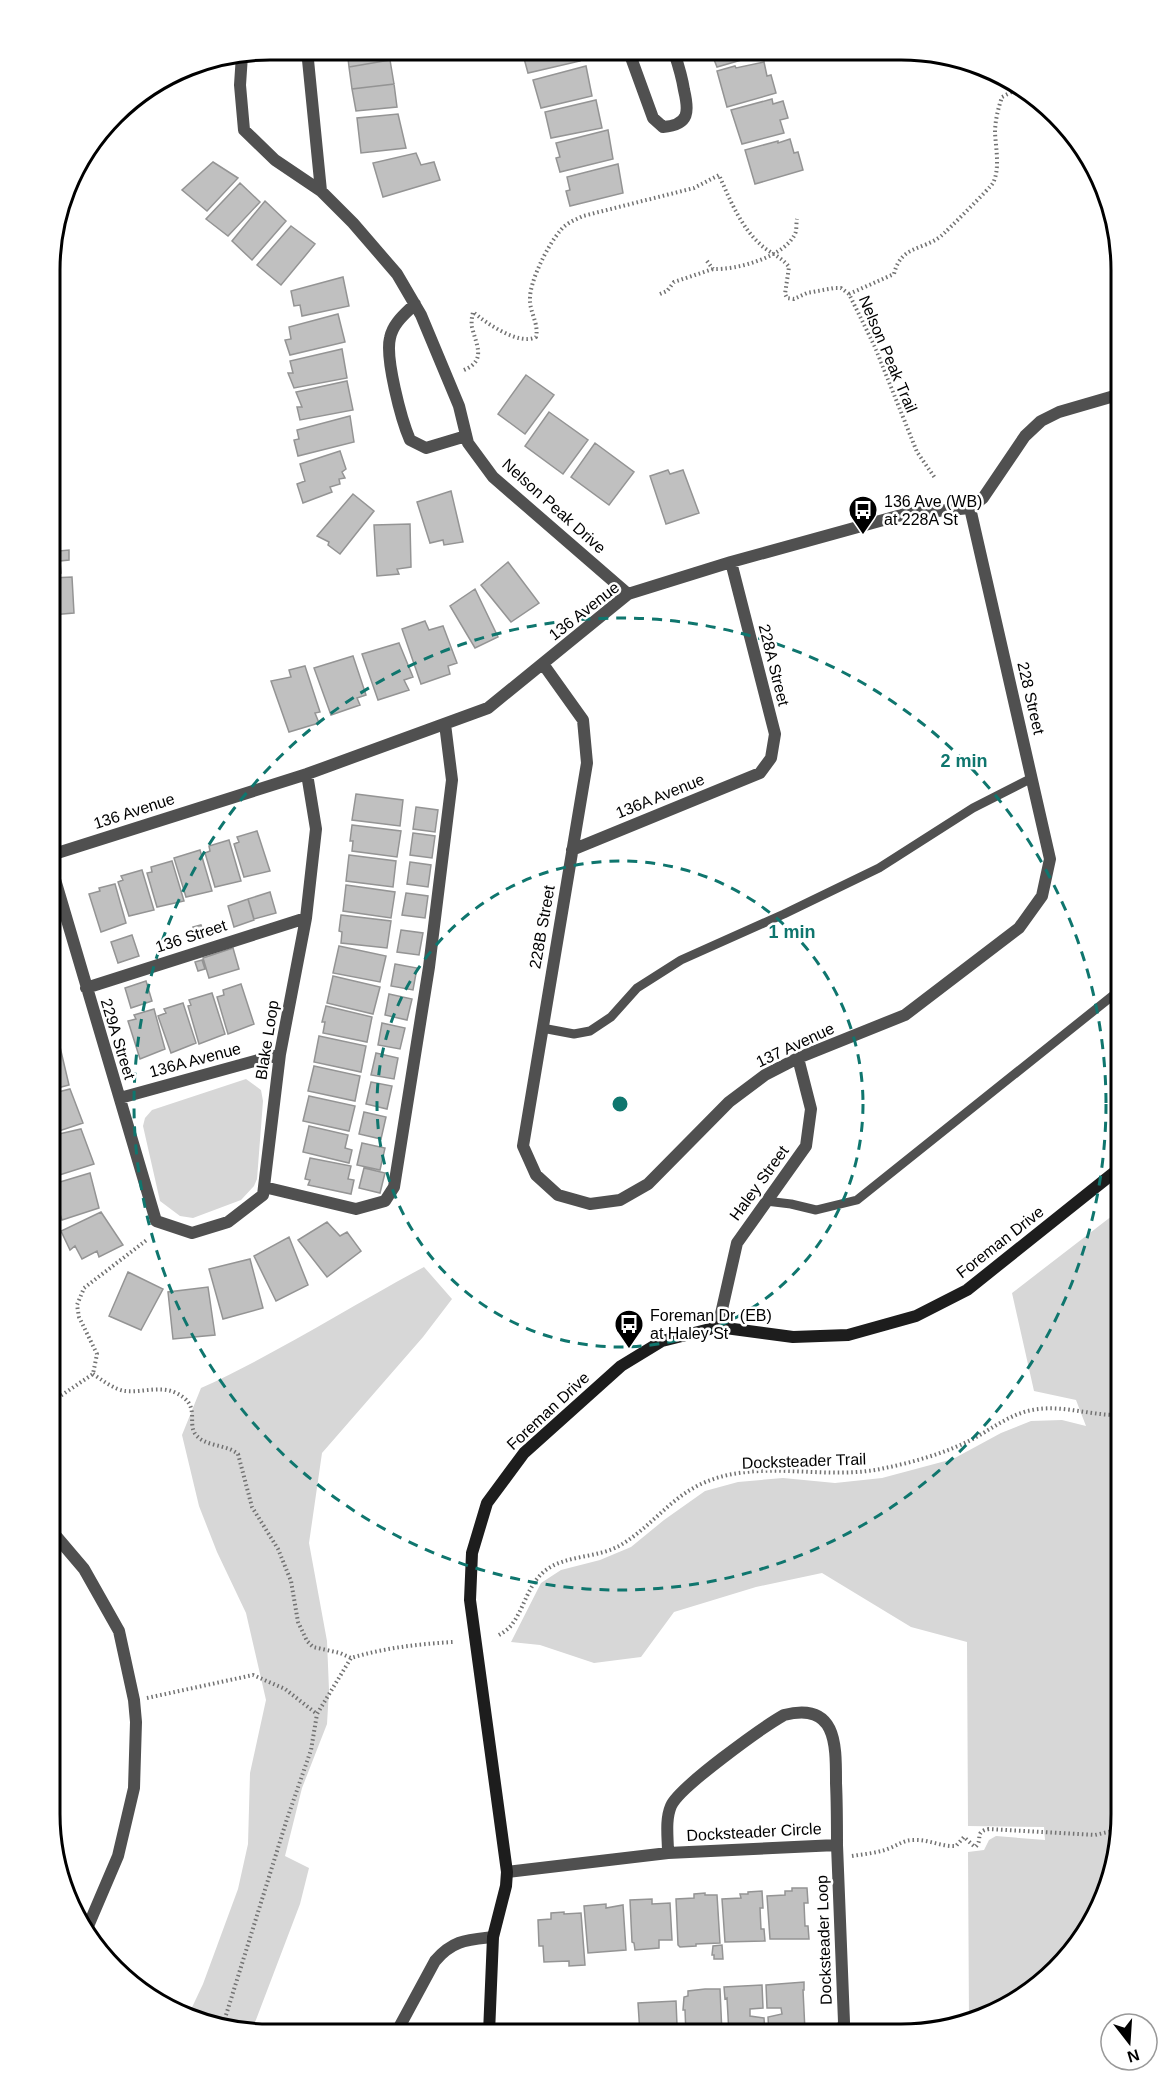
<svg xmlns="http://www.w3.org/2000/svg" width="1171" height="2084" viewBox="0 0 1171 2084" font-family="Helvetica,sans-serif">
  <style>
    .green { fill: #d7d7d7 }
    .building { fill: #c0c0c0; stroke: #949494; stroke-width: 1.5 }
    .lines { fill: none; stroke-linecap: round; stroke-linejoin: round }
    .path { stroke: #727272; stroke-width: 4; stroke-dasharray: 1.5 3; stroke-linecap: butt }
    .lane { stroke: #505050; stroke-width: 9 }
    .street { stroke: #505050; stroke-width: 12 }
    .secondary { stroke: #1d1d1d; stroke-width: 12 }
    .ring { fill: none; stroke: #0f766e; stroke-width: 3; stroke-dasharray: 10 8 }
    .labels { text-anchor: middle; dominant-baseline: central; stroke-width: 5; stroke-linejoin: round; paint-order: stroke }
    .street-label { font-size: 16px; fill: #000; stroke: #fff }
    .poi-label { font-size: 16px; fill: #000; stroke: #fff; text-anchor: start }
    .rim { fill: none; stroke: #000; stroke-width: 3 }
    .centre { fill: #0f766e; stroke: #fff; stroke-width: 3 }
    .ring-label { font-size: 18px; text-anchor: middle; font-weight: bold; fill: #0f766e; stroke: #fff; stroke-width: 5; stroke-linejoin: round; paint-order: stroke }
  </style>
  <rect width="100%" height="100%" fill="#fff"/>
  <path class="green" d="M246,1079l15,11 2,11 -6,78 -3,7 -13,14 -48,18 -13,-2 -20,-15 -17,-75 2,-8 7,-8z
    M1121,1209v620l-16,69 -29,50 -41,41 -66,34 -1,-171 16,-2 5,-10 7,-4 49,4 -1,-13 -76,-1 -1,-184 -56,-15 -89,-54 -66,14 -82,25 -33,45 -47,6 -54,-18 -29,-3 30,-59 20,-13 39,-10 31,-13 33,-27 41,-29 33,-9 45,-4 52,5 47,-5 71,-19 48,-26 30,-12 31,-1 24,6 -10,-26 -42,-9 -22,-98z
    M424,1267l28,32 -29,38 -101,116 -13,90 18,98 2,49 -2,34 -25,64 -17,68 24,12 -9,36 -49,129h-10l-54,-15 16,-34 35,-95 10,-45 2,-71 16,-73 -20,-87 -29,-61 -18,-46 -17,-71 19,-47c77,-35 148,-81 223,-121z"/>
  <path class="building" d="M347,50h42l1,10 -41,7z
    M522,51h56l2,10 -52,12z
    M711,52l48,1v2l-42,12z
    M390,60l4,24 -42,5 -3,-22z
    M764,62l3,14 4,-1 5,18 -49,14 -10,-36 18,-5 1,2z
    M586,66l6,30 -51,12 -8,-28z
    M394,84l3,23 -41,4 -4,-22z
    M772,99l1,5 10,-3 5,17 -8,2 4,13 -42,11 -11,-34z
    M596,100l6,28 -51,10 -6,-26z
    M398,114l8,34 -45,5 -4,-35z
    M608,130l5,29 -53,13 -4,-14 4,-1 -4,-14z
    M790,139l4,14 4,-1 5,18 -48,14 -10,-34 33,-9v2z
    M416,153l5,12 13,-3 6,18 -57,17 -10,-34z
    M213,162l25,16 -31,33 -25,-21z
    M618,164l5,29 -53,13 -4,-15 4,-1 -3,-13z
    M240,183l20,19 -32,34 -22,-17z
    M265,201l21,20 -34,39 -20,-19z
    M291,226l24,18 -34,41 -24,-20z
    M343,277l6,29 -47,10 -2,-11 -6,1 -3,-15z
    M338,314l7,28 -55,13 -5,-15 6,-1 -2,-12z
    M342,349l5,29 -53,10 -6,-15h5l-3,-12z
    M526,375l28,20 -29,39 -27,-20z
    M347,381l6,29 -53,10 -3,-13h5l-6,-15z
    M549,412l39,28 -25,34 -38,-28z
    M350,416l4,26 -56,14 -4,-16 5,-1 -2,-9z
    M595,443l39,29 -25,33 -38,-28z
    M340,451l6,18 -4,3 3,6 -6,1 1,5 -10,3 2,5 -29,11 -6,-19 8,-3 -5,-17z
    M668,470l2,4 13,-4 16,43 -33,11 -16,-48z
    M451,491l12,51 -19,3 -1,-5 -13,3 -13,-41z
    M353,494l21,17 -34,43 -12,-9 1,-3 -12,-6z
    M410,524l1,43 -14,2 2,5 -22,2 -3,-51z
    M51,537h8v14l10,-1v10l-9,1 1,12 -10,1z
    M508,562l31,41 -28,19 -30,-37z
    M72,577l2,36 -23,2v-37z
    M475,589l23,48 -23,11 -25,-42z
    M425,621l4,9 14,-4 14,37 -9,3 2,8 -29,10 -19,-55z
    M399,643l14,34 -9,3 5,10 -31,10 -16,-46z
    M353,656l13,39 -9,3 3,7 -29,10 -17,-47z
    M305,666l15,46 -5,1 4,10 -30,9 -18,-51 20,-4 -2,-7z
    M356,794l47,6 -3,26 -48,-6z
    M416,807l22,3 -3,22 -22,-3z
    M352,825l49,6 -4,26 -45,-6 1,-10h-3z
    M257,831l13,40 -26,6 -10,-33 5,-2 -2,-5z
    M413,833l22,3 -3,22 -22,-3z
    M229,840l12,41 -26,6 -10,-34 5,-2 -1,-5z
    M200,850l12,41 -26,6 -12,-39z
    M349,855l47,6 -3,26 -47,-6z
    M172,861l12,40 -27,6 -10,-34 5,-1 -1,-5z
    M410,862l21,3 -3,22 -21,-3z
    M142,870l12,40 -25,6 -11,-34 5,-2 -2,-4z
    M115,884l11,39 -25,9 -12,-38 11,-3 -1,-3z
    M346,885l49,7 -4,26 -48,-7z
    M270,892l6,21 -22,6 -6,-20z
    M406,893l22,3 -3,22 -23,-3z
    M248,899l6,21 -20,7 -6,-21z
    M341,915l50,6 -4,27 -46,-5 1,-11 -3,-1z
    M201,925l4,10 -8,3 -4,-11z
    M401,930l22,3 -4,22 -22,-3z
    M132,935l7,21 -21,7 -7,-21z
    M339,946l47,10 -6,26 -47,-9z
    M233,948l6,21 -30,9 -6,-20z
    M202,960l3,9 -7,2 -3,-9z
    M395,964l22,4 -4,22 -22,-4z
    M333,976l47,11 -7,27 -46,-11z
    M146,981l6,20 -21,7 -6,-20z
    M241,984l13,40 -26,10 -11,-37 7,-2 -1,-5z
    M212,993l13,41 -26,10 -11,-38 3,-1 -2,-5z
    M389,994l23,5 -5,21 -22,-5z
    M183,1003l13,40 -25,10 -13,-37 8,-3 -2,-4z
    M326,1006l46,11 -5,25 -44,-9 2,-11h-3z
    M154,1009l11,40 -25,10 -12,-38 8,-2 -2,-4z
    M50,1019l8,22 -8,3z
    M382,1023l23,5 -5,21 -22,-4z
    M319,1036l47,10 -5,26 -47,-10z
    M60,1047l9,38 -19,5v-40z
    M376,1053l22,5 -4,21 -23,-4z
    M314,1066l46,10 -5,25 -47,-10z
    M371,1082l21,4 -5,23 -21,-5z
    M70,1089l13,34 -33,11v-40z
    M309,1096l46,10 -6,25 -46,-10z
    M364,1112l22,5 -5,22 -22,-5z
    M309,1126l39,9 -3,13 7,2 -3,13 -46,-11z
    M81,1129l13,35 -44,14v-42z
    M362,1143l23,5 -5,22 -23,-5z
    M310,1158l41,8 -3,13 6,1 -3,14 -43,-9 2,-5 -5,-1z
    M364,1168l21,5 -5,20 -21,-5z
    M90,1173l9,35 -37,12 -12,-35z
    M101,1212l22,33 -24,12 -2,-6 -15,8 -7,-13 -5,4 -9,-19z
    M327,1222l13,14 7,-4 14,19 -34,26 -29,-37z
    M289,1237l19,48 -32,16 -22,-45z
    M250,1259l13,49 -40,11 -14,-50z
    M128,1272l35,17 -22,41 -32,-14z
    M208,1287l7,48 -42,4 -5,-47z
    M792,1888h15l1,15h-4l1,23h3l1,13h-39l-3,-43 18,-1v-4h7z
    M762,1891l1,17h-3l1,21h3l1,12 -40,1 -3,-43 19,-1 -1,-4h8v-2z
    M705,1893v2h12l3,48 -24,1v2l-16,1 -2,-2 -2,-46 18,-1v-4z
    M652,1899v5l18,-1 2,37h-13v8l-24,2 -1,-7 -2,-1 -2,-42z
    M606,1904v4l17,-3 3,45 -38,3 -4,-47z
    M564,1912v2l17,-1 4,52 -16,1v-5l-25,1 -1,-16h-4l-1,-26 13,-1v-6z
    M722,1945l1,14h-9v-4h-2l1,-9z
    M804,1982v8h-1l2,41 -17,1v-2h-5v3l-14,1 -1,-17 14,-3 -1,-6h-14l-1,-23z
    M762,1985l1,23 -13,1v7l14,2 1,16h-36l-2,-36 -2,1 -1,-12z
    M705,1989h15l2,45h-36l-1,-24h-2l1,-13 4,-1v-5z
    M676,2001l1,24 -14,1v6h6v2h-29l-2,-31z"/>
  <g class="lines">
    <path class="path" d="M707,261l6,8c24,1 71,-12 82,-35 2,-4 1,-11 2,-15
      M660,294l7,-3 7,-9 39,-13
      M849,294l45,-20c7,-29 28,-23 47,-38 5,-4 50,-49 52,-53 7,-14 3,-34 2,-50 0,-12 3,-24 7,-36l19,-10
      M464,370c23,-10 12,-25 8,-43 -1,-5 0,-10 1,-15 13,11 46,34 63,25 3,-13 -6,-24 -6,-37 -1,-18 18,-55 30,-69 6,-8 15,-11 23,-15l111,-28 25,-13c10,23 22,52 41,69 9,9 21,12 29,23l-4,27 2,4 7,1 13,-6 27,-5h7l8,6 26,53 42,105 18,26
      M93,1374c9,6 22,16 32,17 17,2 35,-6 51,2 26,12 10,30 20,42 10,12 30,9 42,19l14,53 26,42 13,32 7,41 9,19 6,6 27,6 11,5
      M50,1403l43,-29 4,-20 -18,-37 -2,-12 7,-17 64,-49
      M499,1635c5,-3 11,-7 14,-12 12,-17 15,-39 33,-53 20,-15 51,-12 73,-24 30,-17 50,-47 82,-62 58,-27 124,-2 184,-16 29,-6 60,-15 86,-28 19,-10 39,-26 61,-30 30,-6 58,6 89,5
      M147,1698l106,-23 32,14 32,25 34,-56c33,-10 67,-14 102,-16
      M852,1856c13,-2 26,-3 38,-8 8,-3 14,-8 23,-8 15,-1 28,7 43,6l8,-9 11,10c9,-7 -2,-15 14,-18l106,6 26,-6
      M222,2028l65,-209 24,-69 6,-36"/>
    <path class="lane" d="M542,1028l32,6 16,-3 21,-14 26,-29 44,-28 103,-46 95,-46 94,-60 59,-30
      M766,1201l25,3 25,6 41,-10 264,-211"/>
    <path class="street" d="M307,50l14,141 32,32 44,51 24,41 38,91 9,37 25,34 135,117
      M629,52l24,66 10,9c27,-2 26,-16 21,-37 -2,-13 -6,-26 -10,-38
      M242,55l-2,30 4,45 31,30 46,31
      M415,304c-10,10 -22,19 -25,34 -5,20 11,81 20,102l16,8 40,-12
      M543,664l40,56 4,43 -64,383 13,29 22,20 32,9 30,-4 28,-16 81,-82 36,-27 33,-17 107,-43 114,-87 23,-32 8,-37 -80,-351
      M572,850l188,-77 11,-15 4,-24 -44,-172
      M51,855l256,-81 181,-66 140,-114 103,-32 174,-48 65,-6 13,-10 42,-62 16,-15 18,-9 62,-18
      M51,866l105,355 36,12 36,-11 35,-27 17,-141 26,-136 10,-89 -9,-55
      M86,988l220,-70
      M120,1098l160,-44
      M264,1187l92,22 29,-8 9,-14 35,-220 23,-187 -7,-56
      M718,1327l19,-84 69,-97 5,-37 -13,-51
      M50,1529l34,40 35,62 15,69 2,22 -2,66 -16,68 -32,75
      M837,1845l7,177 -3,12
      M507,1872l161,-19c0,-15 -3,-33 3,-47 8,-19 92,-79 113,-91 53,-13 52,29 52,68 1,21 1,41 1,62l-169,8
      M396,2033l39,-72c18,-21 32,-21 58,-24"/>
    <path class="secondary" d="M489,2033l4,-96 13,-51 1,-14 -37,-272 2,-47 15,-50 37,-50 97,-87 41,-25 56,-14 75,10 55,-2 68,-19 51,-26 154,-123"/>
  </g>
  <g class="ring">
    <circle cx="620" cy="1104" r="243"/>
    <circle cx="620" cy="1104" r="486"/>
  </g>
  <defs>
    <g id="bus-pin" transform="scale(1.5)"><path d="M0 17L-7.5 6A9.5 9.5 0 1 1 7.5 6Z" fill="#000" stroke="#fff"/><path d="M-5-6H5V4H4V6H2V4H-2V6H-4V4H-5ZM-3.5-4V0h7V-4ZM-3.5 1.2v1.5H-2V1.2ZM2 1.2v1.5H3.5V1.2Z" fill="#fff"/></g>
  </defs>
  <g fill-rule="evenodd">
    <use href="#bus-pin" x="863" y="510"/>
    <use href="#bus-pin" x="629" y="1324"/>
  </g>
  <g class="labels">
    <g class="street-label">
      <text transform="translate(888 354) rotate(67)">Nelson Peak Trail</text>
      <text transform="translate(554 506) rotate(42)">Nelson Peak Drive</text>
      <text transform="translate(584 611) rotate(-38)">136 Avenue</text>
      <text transform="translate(774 665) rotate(76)">228A Street</text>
      <text transform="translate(1031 698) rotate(77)">228 Street</text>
      <text transform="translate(660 796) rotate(-22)">136A Avenue</text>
      <text transform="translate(134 811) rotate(-18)">136 Avenue</text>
      <text transform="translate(542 927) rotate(-80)">228B Street</text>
      <text transform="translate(191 936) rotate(-18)">136 Street</text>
      <text transform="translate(118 1039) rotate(73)">229A Street</text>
      <text transform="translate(267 1040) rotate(-81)">Blake Loop</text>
      <text transform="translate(795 1045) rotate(-25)">137 Avenue</text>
      <text transform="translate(195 1060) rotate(-15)">136A Avenue</text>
      <text transform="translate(759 1183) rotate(-54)">Haley Street</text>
      <text transform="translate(1000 1242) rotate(-38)">Foreman Drive</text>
      <text transform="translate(548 1411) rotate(-43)">Foreman Drive</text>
      <text transform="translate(804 1461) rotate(-2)">Docksteader Trail</text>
      <text transform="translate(754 1832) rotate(-3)">Docksteader Circle</text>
      <text transform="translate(824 1940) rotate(-92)">Docksteader Loop</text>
    </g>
    <g class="poi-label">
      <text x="884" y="501">136 Ave (WB)<tspan x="884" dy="18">at 228A St</tspan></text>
      <text x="650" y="1315">Foreman Dr (EB)<tspan x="650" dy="18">at Haley St</tspan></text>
    </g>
  </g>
  <path d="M0 0H1171V2084H0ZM270 60H901A210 210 0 0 1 1111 270V1814A210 210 0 0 1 901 2024H270A210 210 0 0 1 60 1814V270A210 210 0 0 1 270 60Z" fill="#fff" fill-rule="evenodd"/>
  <path class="rim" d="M270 60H901A210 210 0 0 1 1111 270V1814A210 210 0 0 1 901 2024H270A210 210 0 0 1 60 1814V270A210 210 0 0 1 270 60Z"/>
  <circle cx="620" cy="1104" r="9" class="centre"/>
  <g class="ring-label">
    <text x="964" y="767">2 min</text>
    <text x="792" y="938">1 min</text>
  </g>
  <g transform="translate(1129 2042) rotate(163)"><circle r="28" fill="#ffffff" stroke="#999999" stroke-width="1.5"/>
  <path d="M0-4.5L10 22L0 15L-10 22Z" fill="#000000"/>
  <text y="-9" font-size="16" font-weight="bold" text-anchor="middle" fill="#000000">N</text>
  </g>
</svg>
